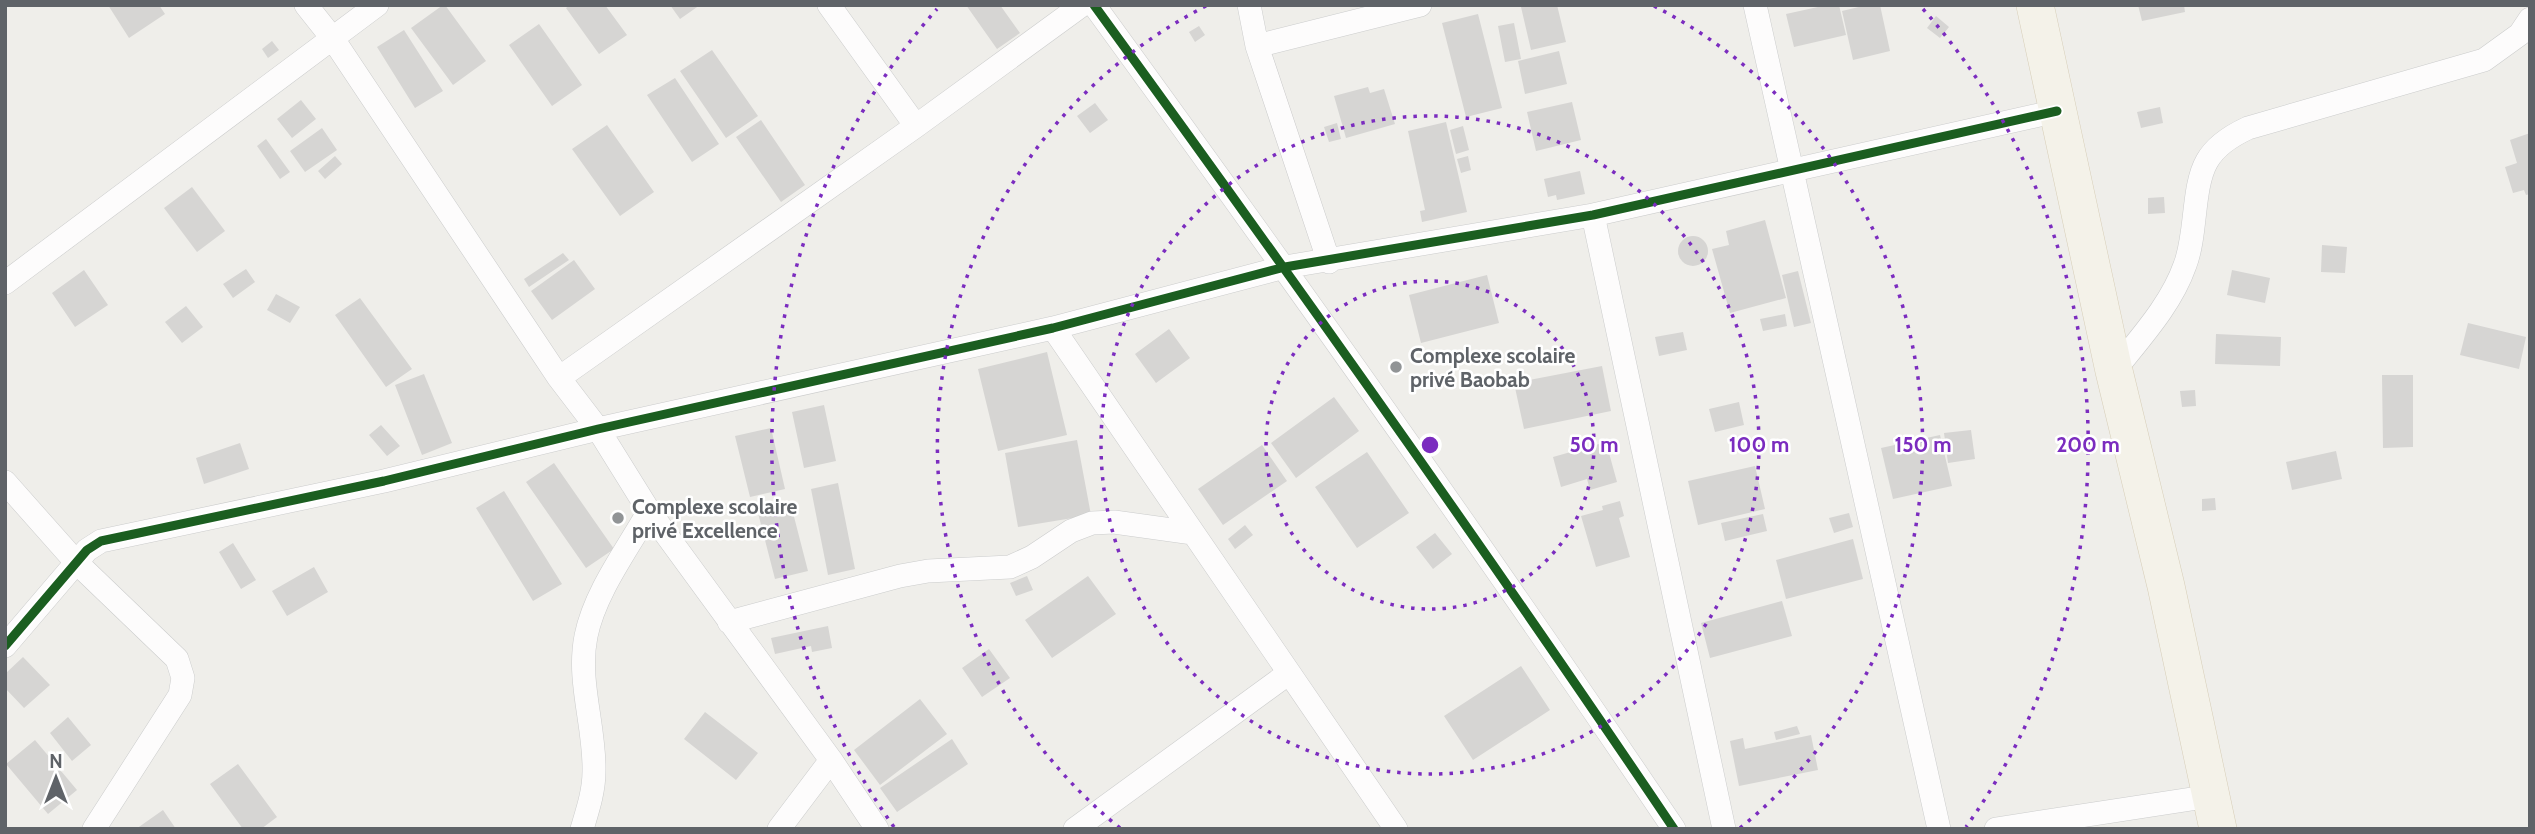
<svg xmlns="http://www.w3.org/2000/svg" width="2535" height="834" viewBox="0 0 2535 834" font-family="Cabin,sans-serif">
  <style>
    .building { fill: #d6d5d3 }
    .lines { fill: none; stroke-linecap: round; stroke-linejoin: round }
    .minor-casing { stroke: #cbcccc; stroke-width: 24 }
    .primary-casing { stroke: #d7ceb8; stroke-width: 38 }
    .minor { stroke: #fdfcfc; stroke-width: 23 }
    .primary { stroke: #f4f2e9; stroke-width: 37 }
    .cycleway-casing { stroke: #fff; stroke-width: 13 }
    .cycleway { stroke: #1b5e20; stroke-width: 9 }
    .ring { fill: none; stroke: #7b2cbf; stroke-width: 3.5; stroke-dasharray: 3.5 7 }
    .poi-dot { fill: #919496; stroke: #fff; stroke-width: 2.5 }
    .labels { text-anchor: middle; dominant-baseline: central; stroke-width: 5; stroke-linejoin: round; paint-order: stroke }
    .poi-label { font-size: 21px; font-weight: bold; fill: #5f6368; stroke: #fff; text-anchor: start }
    .centre { fill: #7b2cbf; stroke: #fff; stroke-width: 3.5 }
    .ring-label { font-size: 21px; text-anchor: middle; font-weight: bold; fill: #7b2cbf; stroke: #fff; stroke-width: 5; stroke-linejoin: round; paint-order: stroke }
  </style>
  <rect width="100%" height="100%" fill="#efeeea"/>
  <path class="building" d="M108,5h51l6,9 -36,24z
    M443,5h2l41,56 -33,24 -42,-57z
    M570,5h35l22,30 -28,19 -33,-46z
    M670,5h30l-20,14z
    M966,5h34l20,28 -23,16z
    M1527,5h30l9,37 -35,8 -10,-43z
    M1827,5h12l7,30 -52,12 -8,-33z
    M1867,5h13l10,46 -37,9 -11,-49z
    M2138,5h46l1,7 -43,9z
    M1478,14l24,94 -36,9 -24,-94z
    M1936,16l13,11 -9,11 -13,-10z
    M1514,23l7,36 -16,3 -7,-36z
    M539,24l43,61 -30,21 -43,-61z
    M1199,26l6,9 -10,7 -6,-10z
    M404,30l39,61 -28,17 -38,-61z
    M272,41l7,9 -11,8 -6,-9z
    M712,50l46,66 -32,22 -46,-67z
    M1559,51l8,33 -42,10 -7,-33z
    M675,78l44,66 -27,18 -45,-67z
    M1368,87l2,6 14,-4 11,35 -49,14 -12,-42z
    M301,100l15,19 -24,19 -15,-19z
    M1572,102l9,38 -45,11 -9,-39z
    M1095,103l13,17 -18,13 -13,-17z
    M2160,107l3,16 -22,5 -4,-16z
    M761,120l44,65 -24,17 -45,-65z
    M1446,122l21,90 -45,10 -2,-11 5,-1 -17,-79z
    M1337,123l4,16 -12,3 -5,-15z
    M607,125l47,67 -34,24 -48,-67z
    M1463,126l6,24 -13,4 -6,-24z
    M322,128l15,22 -32,22 -15,-21z
    M2530,133v61l-4,1 -2,-5 -11,3 -8,-26 12,-4 -7,-23z
    M266,139l24,33 -10,7 -23,-33z
    M335,156l7,8 -17,15 -7,-8z
    M1468,156l3,14 -10,3 -4,-14z
    M1580,171l5,23 -28,6 -1,-5 -8,2 -4,-18z
    M192,187l33,44 -28,21 -33,-44z
    M2164,197l1,16 -17,1v-16z
    M1765,220l21,78 -56,15 -18,-64 17,-4 -3,-14z
    M1678 251a15 15 0 1 1 30 0a15 15 0 1 1-30 0Z
    M2322,245l25,2 -2,26 -24,-1z
    M563,253l6,7 -40,27 -5,-8z
    M574,260l21,29 -43,31 -21,-29z
    M246,269l9,13 -22,16 -10,-14z
    M84,270l24,35 -33,22 -23,-34z
    M2232,270l38,8 -5,25 -38,-8z
    M1798,271l13,52 -17,4 -12,-52z
    M1487,275l12,48 -78,20 -12,-48z
    M276,294l24,13 -10,16 -23,-13z
    M360,298l52,71 -26,18 -51,-72z
    M186,306l17,21 -21,16 -17,-21z
    M1785,314l2,12 -24,5 -3,-12z
    M2468,323l58,14 -7,32 -59,-14z
    M1169,329l21,29 -34,25 -21,-29z
    M1683,332l4,18 -28,6 -4,-19z
    M2216,334l65,3 -1,29 -65,-2z
    M1047,352l20,83 -69,16 -20,-82z
    M1602,366l9,45 -87,18 -10,-46z
    M424,374l28,69 -30,12 -27,-70z
    M2382,375h31v72l-30,1z
    M2195,390l1,16 -14,1 -2,-16z
    M1334,397l25,34 -63,47 -25,-35z
    M1739,402l5,23 -29,7 -6,-23z
    M824,405l12,56 -32,7 -12,-56z
    M381,425l19,21 -13,10 -18,-21z
    M771,428l14,61 -35,8 -15,-61z
    M1971,430l4,29 -27,4 -4,-30z
    M1940,435l12,51 -59,13 -12,-51z
    M1077,440l14,75 -73,12 -13,-74z
    M1606,442l11,40 -27,8 -3,-11 -26,8 -8,-30z
    M240,443l9,26 -45,15 -8,-26z
    M1262,445l25,36 -64,44 -25,-36z
    M2336,451l6,28 -50,11 -6,-28z
    M1367,452l42,61 -52,35 -42,-61z
    M554,463l60,86 -28,19 -60,-86z
    M1755,466l10,43 -67,16 -10,-44z
    M838,483l17,86 -27,6 -17,-86z
    M504,491l58,93 -29,17 -57,-93z
    M2215,498l1,12 -14,1v-12z
    M1620,501l4,15 -5,2 11,39 -34,10 -15,-51 22,-6 -1,-4z
    M791,505l17,66 -33,8 -17,-66z
    M1849,513l4,14 -19,6 -5,-15z
    M1763,514l4,17 -42,10 -4,-18z
    M1245,525l8,10 -18,14 -7,-10z
    M1435,533l17,21 -19,15 -17,-22z
    M1853,539l10,40 -77,20 -10,-39z
    M233,543l23,37 -15,9 -22,-37z
    M314,567l14,25 -41,24 -15,-25z
    M1027,576l6,14 -17,6 -6,-13z
    M1088,576l28,38 -64,44 -27,-38z
    M1782,601l10,35 -82,22 -9,-35z
    M828,626l4,22 -20,4 -1,-6 -36,8 -4,-16z
    M989,649l21,29 -28,19 -20,-29z
    M23,657l27,28 -26,23 -19,-20v-14z
    M1521,666l29,44 -77,50 -29,-44z
    M920,699l27,35 -67,51 -26,-35z
    M705,712l53,41 -22,27 -52,-41z
    M68,717l23,28 -19,16 -22,-28z
    M1797,726l3,8 -24,6 -2,-8z
    M1811,735l7,35 -79,16 -9,-45 13,-3 2,11z
    M952,739l16,25 -71,48 -17,-24z
    M35,740l42,50 -29,24 -42,-50z
    M238,764l39,53 -16,12h-18l-33,-45z
    M163,810l13,19h-40z"/>
  <g class="lines">
    <g class="minor-casing">
      <path id="minor" d="M306,5l27,34 226,339 39,51 51,82 182,249 46,69
        M829,5l87,121
        M1094,5c198,272 392,545 580,824
        M1249,5l8,41 72,216
        M1755,5l184,824
        M1257,46l163,-41
        M1593,215l131,614
        M5,283l372,-278
        M1053,328l343,501
        M2114,371c26,-33 57,-66 71,-106 12,-31 7,-78 22,-104 9,-16 26,-26 41,-33l236,-68 36,-26 10,-15
        M559,378l357,-252 166,-121
        M5,482l71,80 101,97 6,19 -3,17 -86,134
        M729,622l171,-46 28,-5 82,-4 22,-10 39,-26 21,-8 22,-1 79,11
        M5,646l82,-96 14,-9 283,-60 214,-52 455,-101 232,-61 308,-52 464,-104
        M582,829c6,-20 12,-38 12,-58 1,-45 -17,-90 -8,-135 9,-44 41,-86 63,-125
        M779,829l52,-69
        M1075,829l214,-156
        M1996,829l215,-33"/>
    </g>
    <g class="primary-casing">
      <path id="primary" d="M2035,5l79,366 52,215 52,243"/>
    </g>
    <use href="#minor" class="minor"/>
    <use href="#primary" class="primary"/>
    <g class="cycleway-casing">
      <path id="cycleway" d="M1094,5c198,272 392,545 580,824
        M5,646l82,-96 14,-9 283,-60 214,-52 455,-101 232,-61 308,-52 464,-104"/>
    </g>
    <use href="#cycleway" class="cycleway"/>
  </g>
  <g class="ring">
    <circle cx="1430" cy="445" r="164"/>
    <circle cx="1430" cy="445" r="329"/>
    <path d="M1120 828A493 493 0 0 1 1206 6M1654 6A493 493 0 0 1 1740 828"/>
    <path d="M894 827A658 658 0 0 1 937 9M1923 9A658 658 0 0 1 1966 827"/>
  </g>
  <g class="poi-dot">
    <circle cx="1396" cy="367" r="7"/>
    <circle cx="618" cy="518" r="7"/>
  </g>
  <g class="labels">
    <g class="poi-label">
      <text x="1410" y="355">Complexe scolaire<tspan x="1410" dy="24">privé Baobab</tspan></text>
      <text x="632" y="506">Complexe scolaire<tspan x="632" dy="24">privé Excellence</tspan></text>
    </g>
  </g>
  <circle cx="1430" cy="445" r="10" class="centre"/>
  <g class="ring-label">
    <text x="1594" y="452">50 m</text>
    <text x="1759" y="452">100 m</text>
    <text x="1923" y="452">150 m</text>
    <text x="2088" y="452">200 m</text>
  </g>
  <rect width="2535" height="834" fill="none" stroke="#5f6368" stroke-width="14"/>
  <g transform="translate(56 778)" stroke="#ffffff" stroke-width="5" paint-order="stroke">
  <path d="M0-5L12 26L0 18L-12 26Z" fill="#5f6368"/>
  <text y="-10" font-size="19" font-weight="bold" text-anchor="middle" fill="#5f6368">N</text>
  </g>
</svg>
